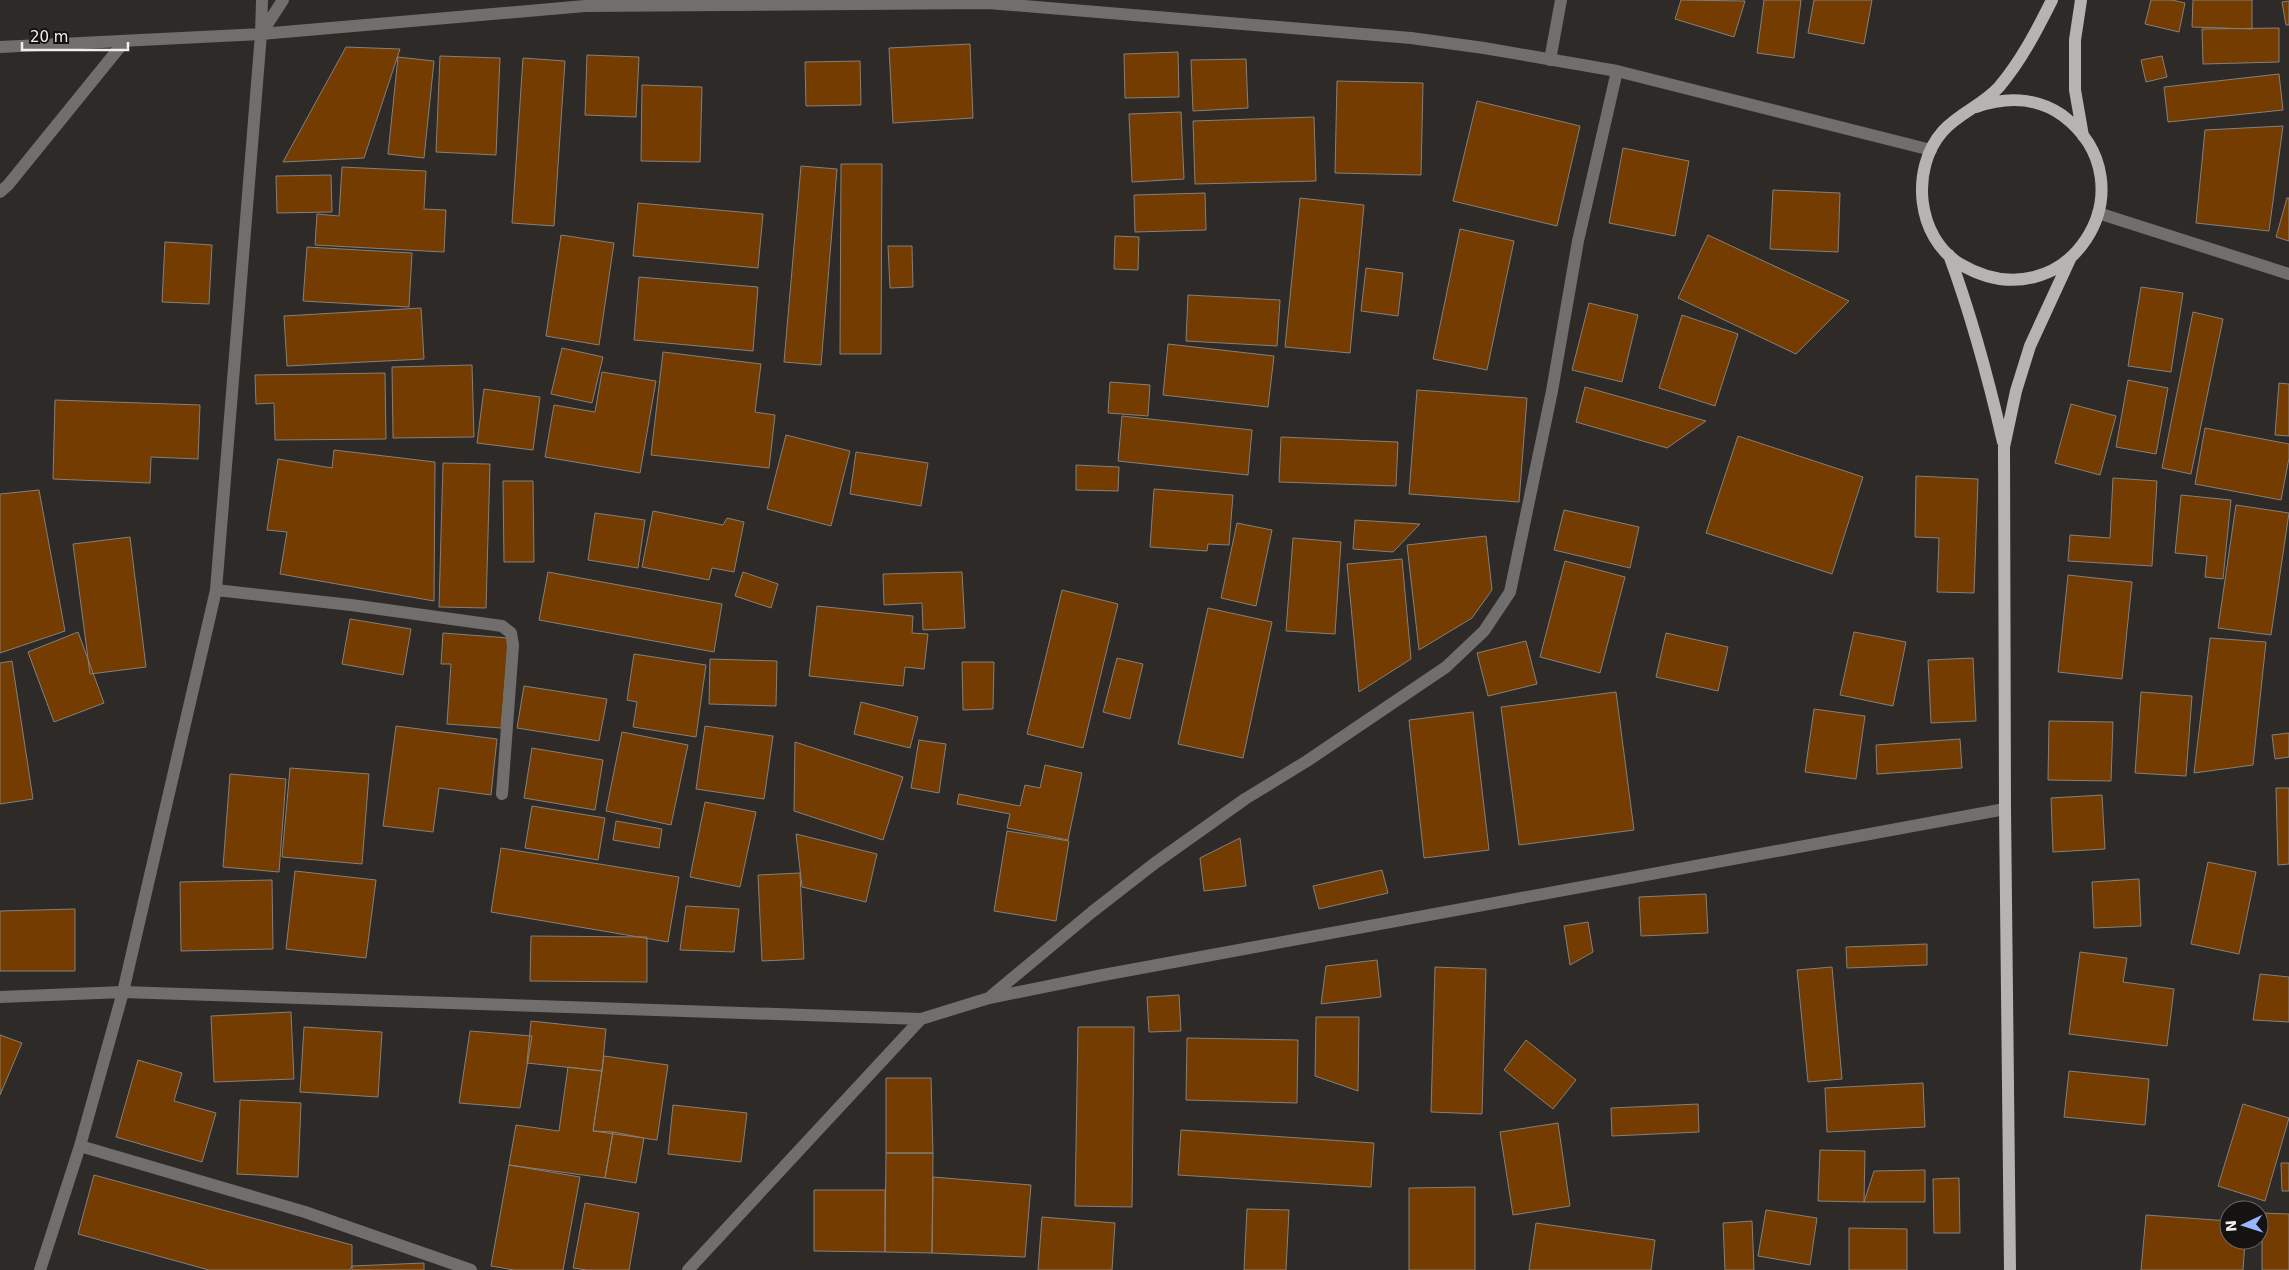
<svg xmlns="http://www.w3.org/2000/svg" width="2289" height="1270" viewBox="0 0 2289 1270" font-family="'DejaVu Sans',sans-serif">
  <style>
    .building { fill: #743c00; stroke: #83807d }
    .lines { fill: none; stroke-linecap: round; stroke-linejoin: round }
    .minor { stroke: #716f6e; stroke-width: 12 }
    .major { stroke: #b6b3b1; stroke-width: 12 }
  </style>
  <rect width="100%" height="100%" fill="#2d2a28"/>
  <path class="building" d="M1681,0l64,1 -11,36 -59,-18z
    M1764,0h37l-7,58 -37,-5z
    M1814,0h58l-8,44 -56,-11z
    M2151,0h21l13,3 -6,29 -34,-8z
    M2193,0h59v29l-60,-2z
    M2289,1v24h-3l-4,-23z
    M2279,28v34l-76,2 -1,-35z
    M970,44l3,74 -80,5 -4,-75z
    M346,47l54,2 -36,109 -81,4z
    M1178,52l1,45 -54,1 -1,-44z
    M587,55l52,2 -3,60 -51,-2z
    M440,56l60,2 -4,97 -60,-3z
    M2162,56l5,21 -21,5 -5,-22z
    M398,57l36,4 -10,97 -36,-4z
    M523,58l42,3 -11,165 -42,-3z
    M1246,59l2,49 -55,3 -2,-51z
    M860,61l1,44 -55,1 -1,-44z
    M2279,74l4,36 -115,12 -4,-35z
    M1337,81l86,2 -2,92 -86,-2z
    M642,85l60,2 -2,75 -59,-1z
    M1477,101l103,25 -23,100 -104,-25z
    M1181,112l3,67 -52,3 -3,-68z
    M1314,117l2,64 -121,3 -2,-63z
    M2283,126l-14,105 -73,-8 9,-93z
    M1623,148l66,13 -14,75 -66,-13z
    M841,164h41l-1,190h-41z
    M801,166l36,3 -16,196 -37,-3z
    M342,167l84,4 -2,38 22,1 -2,42 -129,-7 2,-31 22,2z
    M331,175l1,37 -55,1 -1,-37z
    M1773,190l67,3 -2,59 -68,-3z
    M1205,193l1,37 -71,2 -1,-37z
    M1300,198l64,7 -14,148 -65,-6z
    M2287,198h2v43l-13,-4z
    M638,203l125,11 -5,54 -125,-12z
    M1460,229l54,12 -27,129 -54,-11z
    M561,235l53,8 -15,102 -53,-9z
    M1708,235l141,66 -53,53 -118,-56z
    M1115,236l24,1 -1,33 -24,-1z
    M165,242l47,3 -3,59 -47,-2z
    M888,246h24l1,41 -23,1z
    M307,247l105,6 -3,54 -106,-6z
    M1366,268l37,5 -5,43 -37,-5z
    M639,277l119,10 -5,64 -119,-11z
    M2141,287l42,6 -12,79 -43,-6z
    M1188,295l92,5 -3,46 -91,-5z
    M1589,303l49,12 -16,67 -50,-12z
    M421,308l3,51 -137,7 -3,-50z
    M2193,312l30,7 -32,155 -29,-6z
    M1682,315l56,19 -23,72 -56,-18z
    M1168,344l106,12 -6,51 -105,-12z
    M562,348l41,9 -11,46 -41,-9z
    M663,352l98,12 -6,48 20,3 -6,53 -118,-13z
    M472,365l2,72 -81,1 -1,-71z
    M602,372l54,9 -16,92 -95,-16 9,-52 41,7z
    M385,373l1,66 -111,1 -1,-37 -18,1 -1,-29z
    M2128,380l40,8 -12,66 -40,-7z
    M1110,382l40,3 -2,31 -40,-3z
    M2279,383l10,1v52l-14,-1z
    M1585,387l121,34 -39,27 -91,-26z
    M484,389l56,8 -7,53 -56,-7z
    M1417,390l110,8 -8,104 -110,-8z
    M55,400l145,5 -2,54 -47,-2 -1,26 -97,-4z
    M2071,404l45,12 -16,59 -45,-12z
    M1122,416l130,14 -4,45 -130,-14z
    M2205,428l84,16v14l-8,42 -86,-16z
    M786,435l64,16 -19,75 -64,-17z
    M1738,436l125,41 -31,97 -126,-41z
    M1281,437l117,5 -2,44 -117,-4z
    M334,450l101,12 -1,139 -154,-27 7,-42 -20,-2 11,-71 54,9z
    M856,452l72,11 -7,43 -71,-12z
    M443,463l47,1 -4,144 -47,-1z
    M1076,465l43,2 -1,24 -42,-1z
    M1916,476l62,3 -4,114 -37,-1 2,-54 -24,-1z
    M2113,478l44,3 -5,85 -84,-5 2,-26 40,3z
    M503,481h30l1,81h-30z
    M1154,489l79,6 -4,50 -21,-1 -1,7 -57,-4z
    M39,490l26,141 -65,22v-159z
    M2181,495l50,5 -8,79 -18,-2 2,-21 -32,-3z
    M2236,505l53,8 -18,122 -53,-7z
    M1564,510l75,17 -9,41 -76,-18z
    M653,511l70,14 4,-7 17,4 -10,50 -22,-4 -3,12 -67,-13z
    M595,513l50,7 -7,48 -50,-8z
    M1355,520l65,4 -27,28 -40,-3z
    M1237,523l35,7 -16,76 -35,-8z
    M1486,536l6,54 -20,28 -53,32 -12,-105z
    M130,537l16,130 -56,7 -17,-130z
    M1293,538l48,4 -6,92 -49,-3z
    M1402,559l9,100 -52,33 -12,-128z
    M1565,561l60,16 -25,96 -60,-16z
    M548,572l174,32 -8,48 -175,-32z
    M743,572l35,12 -7,24 -36,-12z
    M962,572l3,56 -42,2 -1,-27 -38,2 -1,-31z
    M2068,575l64,7 -10,97 -64,-7z
    M1062,590l56,14 -35,144 -56,-14z
    M817,606l96,10 -1,17 16,1 -4,35 -19,-2 -2,19 -94,-10z
    M1208,608l64,14 -29,136 -65,-14z
    M350,619l61,10 -8,46 -61,-11z
    M78,632l26,71 -50,19 -26,-70z
    M1854,632l52,10 -13,64 -53,-11z
    M443,633l66,5 -8,90 -54,-4 4,-60h-10z
    M1666,633l62,14 -10,44 -62,-14z
    M2210,638l56,4 -13,123 -59,8z
    M1526,641l11,43 -49,12 -11,-43z
    M634,654l72,11 -10,72 -63,-10 4,-25 -10,-2z
    M1117,658l26,6 -13,55 -27,-7z
    M1973,658l3,63 -45,2 -3,-63z
    M710,659l67,2 -1,45 -67,-2z
    M12,661l21,138 -33,5v-141z
    M962,662h32l-1,47 -30,1z
    M524,686l83,13 -8,42 -82,-13z
    M1616,692l18,138 -115,15 -18,-138z
    M2141,692l51,4 -6,80 -51,-3z
    M861,702l57,15 -8,31 -56,-14z
    M1814,709l51,7 -9,63 -51,-7z
    M1473,712l16,138 -65,8 -15,-138z
    M2049,721l64,1 -2,59 -63,-1z
    M396,726l101,13 -6,56 -52,-7 -6,44 -50,-6z
    M705,726l68,10 -9,63 -68,-10z
    M622,732l66,13 -17,80 -65,-14z
    M2289,733v24l-14,2 -3,-24z
    M1960,739l2,29 -85,6 -1,-29z
    M919,740l27,4 -7,49 -28,-5z
    M795,742l108,35 -20,63 -89,-29z
    M532,748l71,12 -8,50 -71,-12z
    M1045,765l37,8 -14,67 -61,-12 3,-14 -53,-10 2,-10 61,12 5,-21 15,3z
    M290,768l79,6 -7,90 -80,-7z
    M230,774l56,5 -7,93 -56,-5z
    M2276,788h13v76l-11,1z
    M2102,795l3,54 -52,3 -2,-54z
    M705,802l51,10 -16,75 -50,-10z
    M532,806l73,12 -7,42 -73,-12z
    M616,821l46,8 -3,19 -46,-8z
    M1007,831l62,10 -13,80 -62,-10z
    M796,834l81,20 -11,48 -64,-15z
    M1240,838l6,48 -42,5 -4,-33z
    M501,848l178,29 -11,65 -177,-30z
    M2208,862l48,10 -17,82 -48,-10z
    M1382,870l6,23 -69,16 -6,-23z
    M295,871l81,9 -10,78 -80,-9z
    M800,873l4,86 -42,2 -4,-86z
    M2139,879l2,47 -47,2 -2,-46z
    M272,880l1,69 -92,2 -1,-69z
    M1706,894l2,39 -67,3 -2,-39z
    M686,906l53,3 -5,43 -54,-2z
    M75,909v62h-75v-60z
    M1588,922l5,30 -23,13 -6,-39z
    M531,936l116,1v45l-117,-1z
    M1927,944v21l-80,3 -1,-21z
    M2080,952l47,6 -4,24 51,7 -7,57 -98,-12z
    M1377,960l4,37 -60,7 5,-38z
    M1435,967l51,2 -4,145 -51,-2z
    M1832,967l10,112 -34,3 -11,-112z
    M2260,974l29,3v45l-36,-2z
    M1179,995l2,36 -32,1 -2,-35z
    M291,1012l3,67 -80,3 -3,-66z
    M1316,1017h43l-1,74 -43,-15z
    M531,1021l75,8 -4,42 -75,-8z
    M304,1027l78,5 -4,65 -78,-5z
    M1078,1027h56l-2,180 -57,-1z
    M470,1031l62,5 -12,72 -61,-5z
    M0,1035l22,8 -22,52z
    M1187,1038l111,2 -1,63 -111,-3z
    M1526,1040l50,40 -23,29 -49,-39z
    M604,1056l64,9 -11,75 -64,-9z
    M138,1060l44,13 -8,28 42,12 -14,49 -86,-25z
    M568,1067l34,4 -9,60 20,1 -8,46 -96,-13 7,-40 43,6z
    M2069,1071l80,8 -4,46 -81,-8z
    M886,1078h45l2,75h-47z
    M1923,1083l2,44 -98,5 -2,-44z
    M240,1100l61,3 -3,74 -61,-3z
    M1698,1104l1,28 -87,4 -1,-28z
    M2243,1104l46,14 -24,83 -47,-15z
    M673,1105l74,8 -6,49 -73,-8z
    M1558,1123l12,83 -57,9 -13,-83z
    M1181,1130l193,13 -3,44 -193,-12z
    M613,1132l31,6 -8,45 -31,-5z
    M1820,1150l45,1 -1,51 -46,-1z
    M886,1153h47l-1,100 -47,-1z
    M2281,1163h8v28h-7z
    M509,1165l71,12 -17,93h-49l-23,-4z
    M1925,1170v32h-61l10,-31z
    M94,1175l258,70v21l-2,4h-141l-131,-36z
    M933,1177l98,8 -6,72 -93,-4z
    M1959,1178l1,55h-26l-1,-54z
    M1475,1187v83h-66v-82z
    M814,1190h71v62l-71,-1z
    M585,1203l54,10 -10,57h-42l-14,-2z
    M1247,1209l42,1 -3,60h-42z
    M1766,1210l51,8 -7,47 -52,-9z
    M2262,1213l27,1v56h-27z
    M2146,1215l83,6v19h16l-2,30h-102z
    M1042,1217l73,6 -3,47h-74z
    M1752,1221l2,49h-29l-2,-47z
    M1536,1223l119,17 -4,30h-122z
    M1849,1228l58,1v41h-58z
    M424,1263v7h-72v-4z"/>
  <g class="lines">
    <path class="minor" d="M261,34l22,-34
      M0,47l261,-13 324,-28 403,-3 423,35 73,10 133,23 314,79
      M1550,60l11,-60
      M0,192l8,-7 116,-143
      M2098,213l191,61
      M216,590l135,15 151,21 9,7 2,12 -11,149
      M991,996l101,-84 63,-49 90,-64 62,-38 139,-94 38,-36 26,-39 42,-201 26,-150 39,-170
      M0,997l123,-5 798,27 68,-21 114,-23 902,-166
      M80,1146l225,66 166,58
      M40,1270l40,-124 43,-154 93,-402 45,-556 1,-34
      M688,1270l233,-251"/>
    <path class="major" d="M2081,0l-6,40v50l8,46
      M1976,107c29,-10 60,-10 86,8 94,70 4,212 -102,149 -44,-27 -50,-96 -17,-133 16,-18 40,-26 56,-44 22,-26 38,-57 53,-87
      M1949,255c23,62 39,122 54,187
      M2010,1270l-5,-461 -1,-362 12,-56 14,-45 41,-89"/>
  </g>
  <g transform="translate(2244 1225) rotate(266)"><circle r="24" fill="#141312" stroke="#6c6b6a"/>
  <path d="M0-4L9 19L0 12L-9 19Z" fill="#9ab5fd"/>
  <text y="-8" font-size="14" font-weight="bold" text-anchor="middle" fill="#f1efee">N</text>
  </g>
  <path d="M22 42v8h106v-8" fill="none" stroke="#f1efee" stroke-width="2.5"/>
  <text x="30" y="42" font-size="15" fill="#f1efee" stroke="#141312" stroke-width="4" paint-order="stroke">20 m</text>
</svg>
